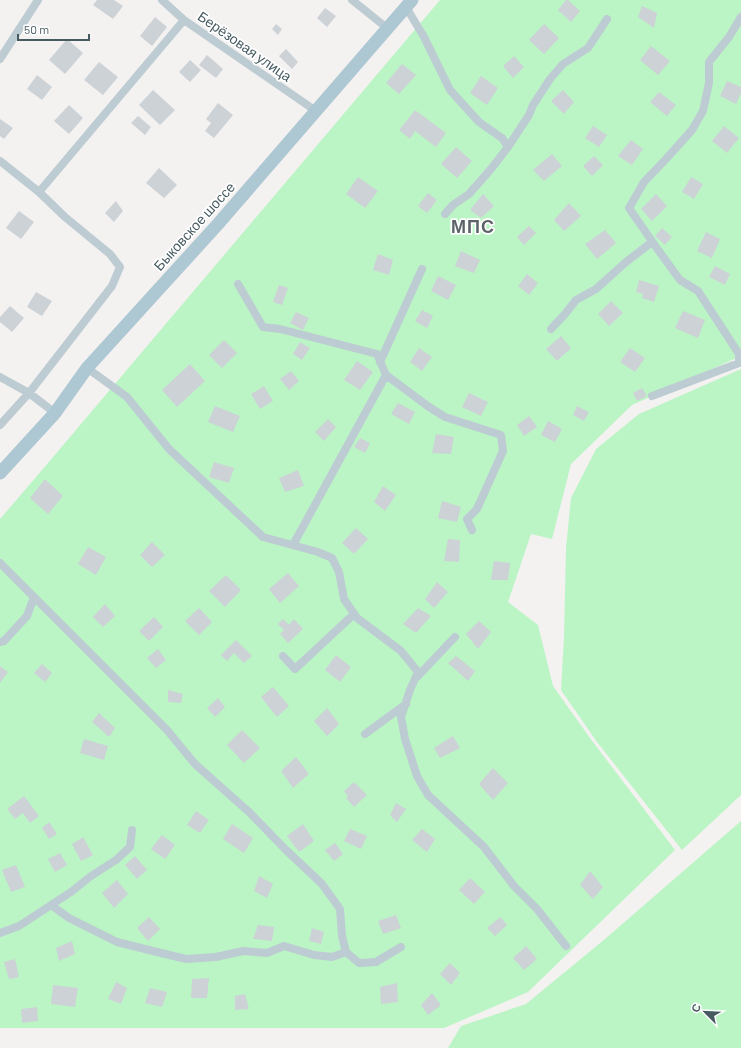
<svg xmlns="http://www.w3.org/2000/svg" width="741" height="1048" viewBox="0 0 741 1048" font-family="Barlow,sans-serif">
  <style>
    .green { fill: #bbf5c5 }
    .building { fill: #ccd2d6 }
    .lines { fill: none; stroke-linecap: round; stroke-linejoin: round }
    .street { stroke: #bdccd2; stroke-width: 8 }
    .primary { stroke: #aec8d3; stroke-width: 13 }
    .labels { text-anchor: middle; dominant-baseline: central; stroke-width: 3.5; stroke-linejoin: round; paint-order: stroke }
    .street-label { font-size: 14px; fill: #465a61; stroke: #fff }
    .district-label { font-size: 18px; font-weight: bold; letter-spacing: 1px; fill: #5c6367; stroke: #fff }
  </style>
  <rect width="100%" height="100%" fill="#f4f1f1"/>
  <path class="green" d="M440,0h301v356l-109,49 -61,59 -19,75 -21,-5 -23,68 30,23 15,61 37,52 85,112 -147,142 -84,36h-444v-509l48,-56z
    M741,369v426l-59,55 -85,-108 -36,-52 3,-53 2,-89 5,-50 25,-49 43,-35z
    M741,821v227h-293l13,-22 65,-22 79,-65z"/>
  <path class="building" d="M97,0h17l9,6 -10,13 -20,-14z
    M566,0h2l12,11 -9,11 -13,-12z
    M642,6l15,7 -3,15 -16,-11z
    M325,8l11,8 -9,11 -10,-9z
    M155,17l12,10 -15,19 -12,-10z
    M276,24l6,5 -4,6 -6,-6z
    M544,24l15,14 -15,16 -15,-14z
    M67,39l16,14 -18,21 -16,-14z
    M651,46l19,15 -12,14 -18,-15z
    M286,49l12,13 -6,7 -13,-13z
    M207,55l16,14 -7,9 -17,-13z
    M514,56l10,11 -11,11 -10,-12z
    M190,60l11,10 -11,12 -11,-10z
    M99,62l19,15 -15,18 -19,-15z
    M402,64l14,11 -17,19 -13,-11z
    M37,75l15,12 -10,13 -15,-11z
    M481,76l17,12 -11,17 -17,-12z
    M727,81l14,6v6l-5,11 -16,-8z
    M153,90l22,20 -15,15 -21,-20z
    M563,90l11,12 -10,12 -13,-13z
    M659,92l17,13 -9,11 -17,-14z
    M218,103l15,12 -19,23 -9,-7 6,-8 -5,-4z
    M69,105l14,13 -14,16 -15,-13z
    M415,110l31,23 -10,14 -21,-16 -5,8 -11,-9z
    M138,116l13,11 -6,8 -14,-12z
    M0,119l13,9 -9,11 -4,-3z
    M593,126l14,9 -8,12 -14,-9z
    M724,126l15,12 -12,15 -15,-12z
    M631,140l12,9 -11,16 -14,-9z
    M456,147l16,14 -15,17 -16,-14z
    M552,154l10,12 -18,15 -11,-11z
    M594,156l9,9 -11,11 -9,-10z
    M159,168l18,17 -13,13 -18,-15z
    M358,177l20,14 -13,17 -19,-14z
    M691,177l12,7 -9,15 -12,-7z
    M428,193l9,7 -10,13 -9,-7z
    M483,194l11,12 -13,12 -11,-8z
    M656,194l11,12 -15,15 -11,-12z
    M116,201l7,10 -9,11 -9,-9z
    M569,203l12,13 -17,15 -10,-11z
    M19,211l15,11 -13,17 -15,-11z
    M529,226l7,7 -12,12 -7,-8z
    M662,228l10,9 -7,8 -10,-9z
    M605,230l11,13 -19,16 -12,-15z
    M706,232l14,7 -8,19 -15,-7z
    M461,251l19,9 -6,13 -19,-7z
    M378,254l15,6 -4,15 -16,-5z
    M715,266l15,8 -5,11 -16,-8z
    M527,274l11,9 -9,12 -11,-9z
    M438,276l18,9 -8,15 -17,-9z
    M639,280l20,6 -5,16 -12,-4 1,-4 -7,-2z
    M279,285l9,3 -6,17 -9,-3z
    M36,292l16,9 -10,15 -15,-9z
    M611,301l12,12 -14,13 -11,-12z
    M10,306l14,12 -12,14 -12,-10v-5z
    M422,310l11,6 -6,12 -12,-7z
    M683,311l22,9 -7,18 -23,-10z
    M296,312l13,6 -6,12 -13,-7z
    M561,336l10,12 -14,13 -11,-12z
    M224,340l13,13 -15,15 -13,-13z
    M300,342l10,6 -8,12 -9,-6z
    M419,348l13,9 -10,14 -12,-9z
    M630,348l15,10 -10,14 -15,-10z
    M357,361l16,11 -13,18 -16,-10z
    M190,364l15,17 -28,26 -15,-17z
    M291,371l8,10 -10,9 -9,-11z
    M264,386l9,15 -13,8 -9,-15z
    M642,388l5,8 -10,5 -4,-8z
    M469,393l19,9 -7,14 -19,-9z
    M398,403l17,9 -6,12 -18,-10z
    M215,406l25,10 -7,16 -25,-10z
    M577,406l12,6 -5,9 -11,-6z
    M529,416l8,11 -13,9 -7,-11z
    M328,419l8,8 -12,14 -9,-9z
    M548,421l14,8 -7,13 -14,-7z
    M436,434l18,3 -3,17 -19,-1z
    M360,438l10,5 -5,10 -11,-6z
    M214,462l20,6 -5,15 -20,-6z
    M298,470l6,16 -19,6 -6,-14z
    M45,479l18,17 -15,18 -18,-16z
    M383,486l13,9 -11,16 -11,-9z
    M442,501l19,6 -4,15 -19,-4z
    M356,528l12,11 -14,15 -12,-11z
    M448,539l12,1 -1,22 -15,-1z
    M152,542l13,13 -13,12 -12,-12z
    M88,547l18,10 -10,18 -18,-11z
    M494,561l16,2 -2,17h-17z
    M288,573l11,13 -19,17 -11,-14z
    M226,575l15,15 -16,17 -16,-16z
    M437,582l11,10 -14,16 -9,-9z
    M105,604l10,12 -12,11 -10,-10z
    M199,608l13,14 -13,13 -14,-14z
    M418,608l13,8 -15,17 -13,-9z
    M154,617l9,10 -14,14 -10,-10z
    M283,619l6,6 5,-6 9,10 -15,14 -8,-9 4,-4 -6,-6z
    M479,621l12,11 -13,17 -12,-15z
    M236,640l16,16 -8,7 -10,-10 -7,8 -6,-6z
    M158,649l8,11 -10,8 -9,-10z
    M336,655l15,12 -11,15 -15,-12z
    M456,656l19,15 -7,10 -20,-18z
    M42,664l10,9 -7,9 -11,-9z
    M0,666l8,6 -8,11z
    M273,687l16,19 -12,11 -16,-20z
    M168,690l15,4 -2,9 -13,-1z
    M218,698l7,9 -10,10 -8,-9z
    M327,708l12,16 -12,12 -13,-15z
    M99,713l16,15 -6,9 -17,-15z
    M242,730l18,18 -16,15 -17,-18z
    M453,736l7,12 -20,10 -6,-10z
    M84,739l24,7 -4,14 -24,-7z
    M296,757l13,17 -16,14 -12,-17z
    M493,768l15,15 -15,17 -14,-16z
    M354,782l13,13 -13,12 -8,-9 2,-2 -4,-5z
    M24,796l15,20 -9,7 -7,-10 -8,6 -8,-10z
    M396,803l10,6 -9,13 -7,-7z
    M196,811l13,9 -9,13 -13,-8z
    M49,822l8,12 -8,5 -7,-11z
    M232,824l21,14 -9,15 -21,-14z
    M303,824l11,17 -15,11 -12,-16z
    M350,829l17,7 -6,13 -17,-8z
    M422,829l13,10 -8,13 -15,-12z
    M162,835l13,10 -10,14 -14,-10z
    M83,837l10,18 -12,6 -9,-17z
    M335,843l8,11 -9,7 -9,-11z
    M60,853l7,12 -12,7 -7,-13z
    M135,856l12,14 -10,9 -12,-14z
    M16,865l9,22 -14,5 -9,-22z
    M590,871l13,16 -10,12 -13,-14z
    M259,876l14,8 -6,14 -13,-7z
    M470,878l15,14 -11,12 -15,-14z
    M117,880l11,14 -14,14 -12,-15z
    M396,915l5,13 -18,6 -5,-13z
    M149,917l11,12 -12,12 -11,-13z
    M500,917l7,8 -12,11 -8,-8z
    M258,925l16,2 -2,14 -19,-2z
    M312,928l12,4 -3,12 -12,-3z
    M72,941l3,13 -16,7 -3,-13z
    M526,946l11,13 -13,11 -11,-12z
    M15,959l4,18 -10,2 -5,-17z
    M450,963l10,10 -9,12 -11,-11z
    M209,978l-2,20h-16l1,-19z
    M116,982l11,6 -6,16 -13,-5z
    M397,983l1,19 -17,2 -1,-17z
    M53,985l25,3 -3,19 -24,-3z
    M150,988l17,4 -5,15 -17,-4z
    M432,993l9,12 -13,10 -7,-10z
    M245,994l4,15 -14,1v-14z
    M37,1007l1,14 -16,2 -1,-14z"/>
  <g class="lines">
    <path class="street" d="M162,0l22,20 132,91
      M352,0l35,28
      M406,7l18,30 26,53 29,32 23,16 6,9
      M0,59l38,-59
      M0,161l39,31 26,25 45,37 10,13 -8,19 -83,107 -29,32
      M39,192l145,-172
      M445,214l8,-9 16,-11 22,-25 17,-22 21,-32 4,-10 17,-26 13,-15 25,-16 19,-29
      M238,284l25,43 17,2 97,25 9,21 -93,170
      M551,329l14,-15 11,-14 20,-11 30,-27 26,-20
      M380,362l42,-93
      M87,368l40,29 42,52 94,88 55,15 14,6 7,14 5,27 13,19 44,33 17,21 -8,18 -9,27 4,22 12,37 11,19 56,52 30,39 23,23 29,37
      M386,375l43,32 16,10 56,18 2,16 -26,58 -10,10 5,11
      M0,377l29,16 26,20
      M652,396l87,-33v-9l-41,-63 -18,-11 -24,-33 -27,-39 15,-26 22,-23 26,-29 11,-19 6,-28v-21l20,-25 12,-20
      M0,563l167,167 28,34 54,48 37,38 36,34 18,25 2,27 4,16
      M0,642l4,-1 23,-25 7,-19
      M283,656l12,13 59,-55
      M417,677l38,-40
      M365,734l41,-30
      M51,905l18,13 48,24 32,8 37,9 30,-2 27,-6 24,2 17,-7 30,9 18,2 14,-5 13,11 17,-1 25,-15
      M0,933l19,-7 52,-34 20,-16 25,-16 14,-13 2,-17"/>
    <path class="primary" d="M0,473l55,-60 32,-45 131,-144 194,-224"/>
  </g>
  <g class="labels">
    <g class="street-label">
      <text transform="translate(245 46) rotate(35)">Берёзовая улица</text>
      <text transform="translate(194 226) rotate(-48)">Быковское шоссе</text>
    </g>
    <g class="district-label">
      <text x="473" y="226">МПС</text>
    </g>
  </g>
  <g transform="translate(705 1012) rotate(294)" stroke="#ffffff" stroke-width="3" paint-order="stroke">
  <path d="M0-3L7 15L0 10L-7 15Z" fill="#465a61"/>
  <text y="-6" font-size="11" font-weight="bold" text-anchor="middle" fill="#465a61">С</text>
  </g>
  <path d="M18 34v6h71v-6" fill="none" stroke="#465a61" stroke-width="2"/>
  <text x="24" y="34" font-size="12" fill="#465a61" stroke="#ffffff" stroke-width="3" paint-order="stroke">50 m</text>
</svg>
